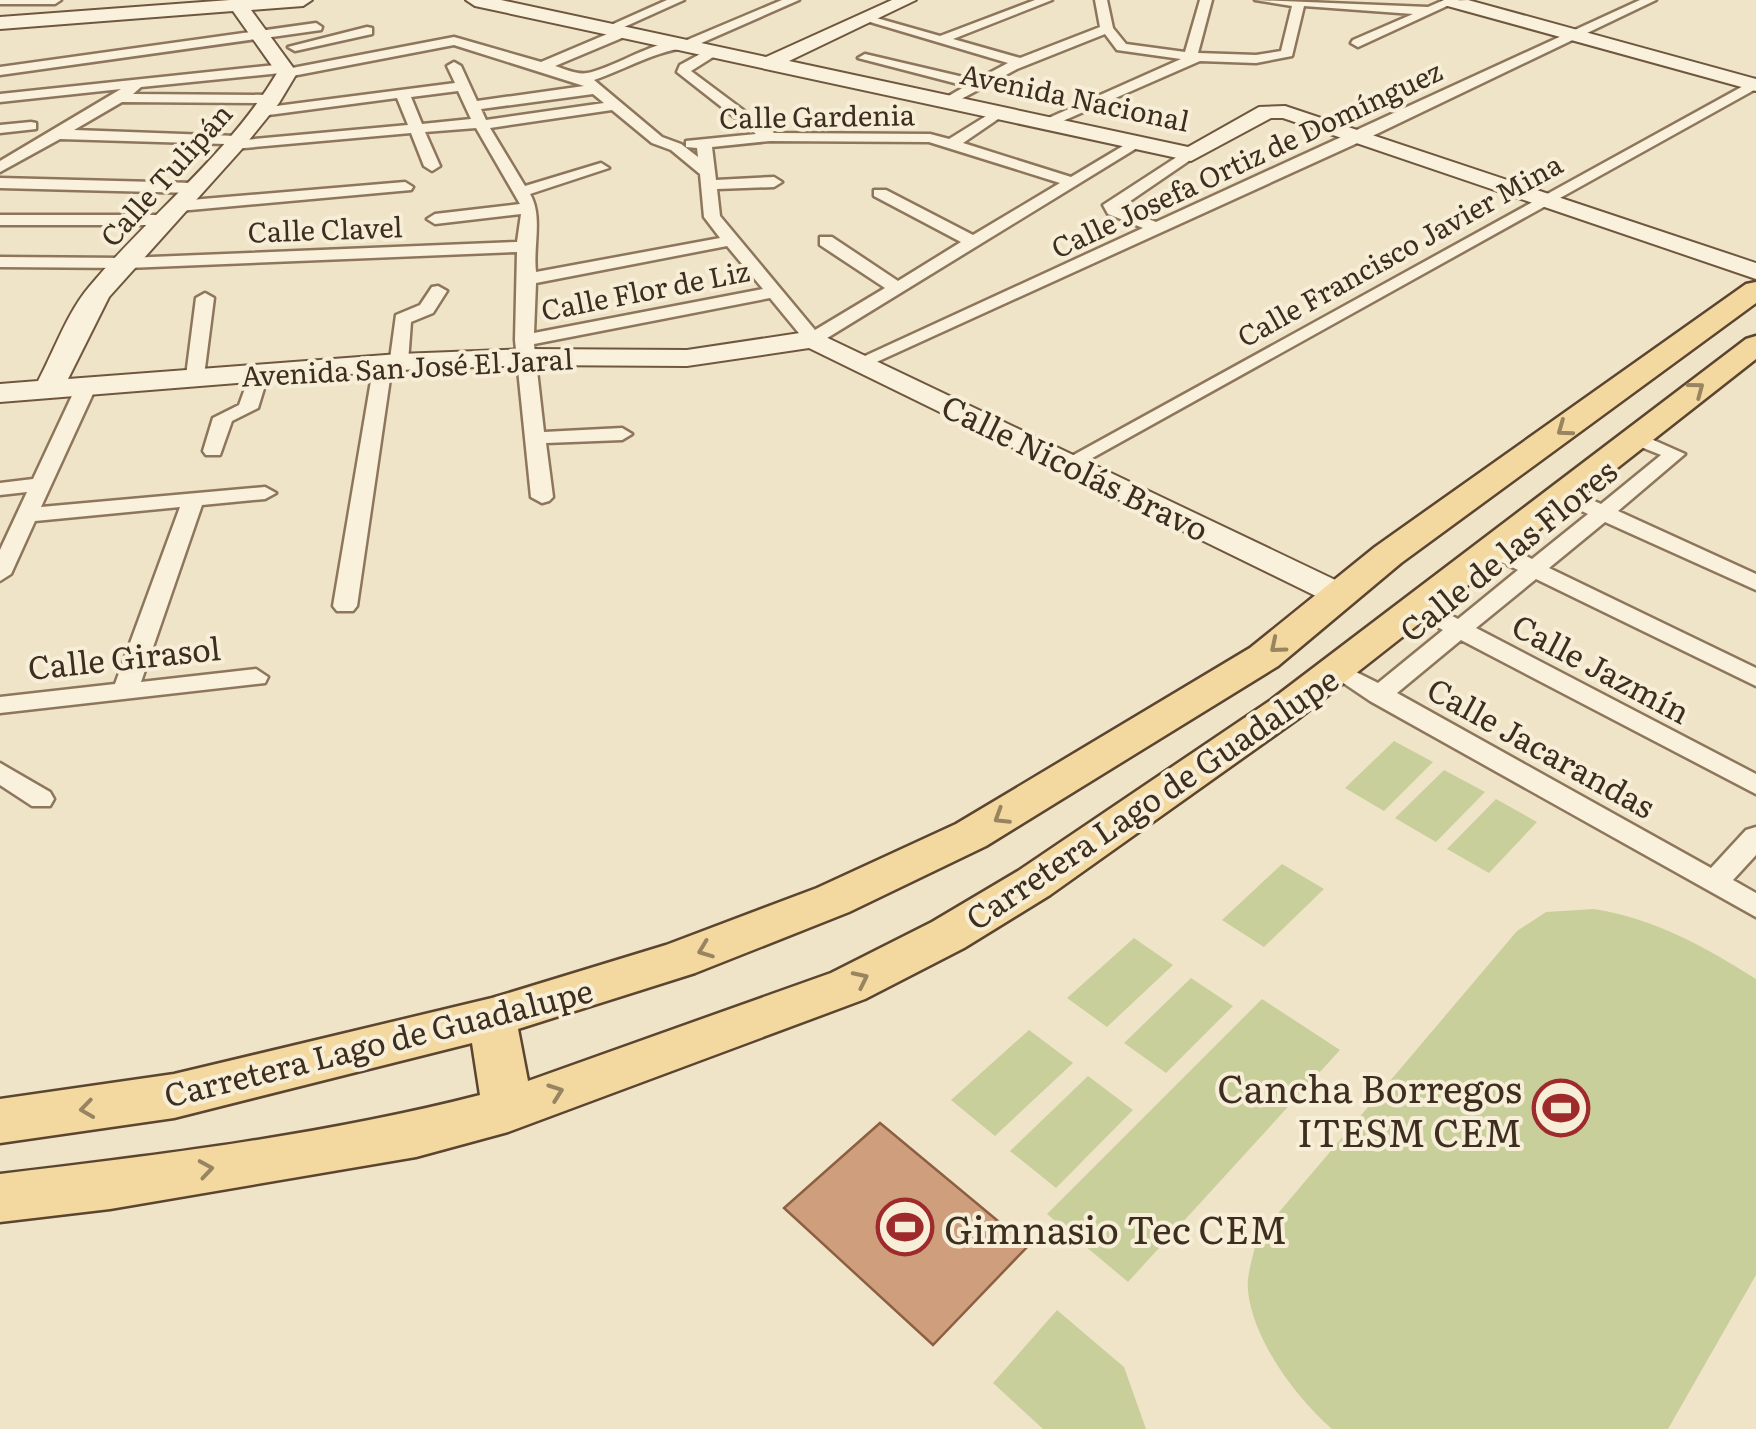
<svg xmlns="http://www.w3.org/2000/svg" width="1756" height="1429" viewBox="0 0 1756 1429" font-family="Literata,serif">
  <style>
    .green { fill: #c9cf9b }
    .building { fill: #cf9f7d; stroke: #8d5f41; stroke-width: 2.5 }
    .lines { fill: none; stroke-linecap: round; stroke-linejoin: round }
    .street-casing { stroke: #8d765c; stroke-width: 5 }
    .secondary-casing { stroke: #6f573f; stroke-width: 4 }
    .primary-casing { stroke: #5b4430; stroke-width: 5 }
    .street { fill: #faf1dc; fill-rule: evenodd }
    .secondary { fill: #faf1dc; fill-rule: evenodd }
    .primary { fill: #f3d9a0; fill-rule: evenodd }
    .oneway { stroke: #988460 }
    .labels { text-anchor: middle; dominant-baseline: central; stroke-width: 8; stroke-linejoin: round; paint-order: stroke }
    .far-street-label { font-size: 28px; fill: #3d2e20; stroke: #f7eed8 }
    .street-label { font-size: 32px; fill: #3d2e20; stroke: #f7eed8 }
    .near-poi-label { font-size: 38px; fill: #3d2e20; stroke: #f7eed8; text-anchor: end }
  </style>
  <rect width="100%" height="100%" fill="#f0e4c8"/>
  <path class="green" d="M1394,741l39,21 -49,49 -39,-23z
    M1444,770l41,22 -49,50 -41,-24z
    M1496,799l41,23 -48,51 -42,-24z
    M1282,864l42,25 -60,58 -42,-27z
    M1594,909c61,10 110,37 162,70v296l-88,154h-336c-36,-31 -79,-89 -84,-138 -2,-16 6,-37 9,-53l260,-307 29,-19z
    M1134,938l39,27 -66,62 -40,-29z
    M1191,978l42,28 -67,67 -42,-30z
    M1262,999l78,51 -212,232 -81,-68z
    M1029,1030l44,33 -78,73 -44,-36z
    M1088,1076l45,34 -77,78 -46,-37z
    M1057,1310l67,57 22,62h-103l-50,-46z"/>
  <path class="building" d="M880,1123l148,123 -95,99 -149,-137z"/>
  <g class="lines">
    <g class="street-casing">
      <path id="street" d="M0,0h61l-6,4h-55z
        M667,0h17l-71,32 -11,-3z
        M782,0h17l-109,48c-29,0 -66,22 -96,32l68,57 19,7 17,13 -1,-9 -11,-1v-6l70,-7 -79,-62 3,-7 33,-18 7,4 -2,3 -27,17 83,62 156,1 19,5 50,-31 7,4 -2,3 -41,28 108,34 62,-37 12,3 -326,200h-12l-37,-45 -236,46 10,88 78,-4 10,6 -10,6 -76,3 7,54 -4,4 -7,2 -11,-6 -16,-157 2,-88 -390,16 -127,-1v-10l127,1 390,-16 4,-28 -86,10 -8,-5 8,-5 85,-10 -44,-76 -51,4 15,34 -8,5 -8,-5 -13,-33 -178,16 -7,-5 -166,-5 -60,33v-11l121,-72 -121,13v-8l285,-30 7,4 162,-31 87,25 78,-33h10v6l-74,31c10,3 22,9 32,7 23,-3 78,-38 93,-30zM454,45l130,41 -107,15 -16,-35 -7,-4 -7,4 8,17 -194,25 -7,4 7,4 136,-18 11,27 -164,15 -7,-4 -163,-6 48,-28 150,1 7,-4 -7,-4 -139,-1 8,-7 140,-14 6,4zM458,91l13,28 -49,5 -11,-27zM593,94l11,9 -118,17 -5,-11zM612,110l40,33 19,7 29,24 4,43 16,21 -184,34c-3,-26 7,-56 -6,-78l79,-26 -8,-5 -76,23 -35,-58zM770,141l159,1 131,41 -87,52 -87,-45h-12v6l87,46 -63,39 -66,-44h-12v8l65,43 -70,42 -95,-114 -3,-27 57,-2 8,-5 -8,-5 -58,3 -4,-33zM727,246l36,43 -229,44 2,-50z
        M1035,0h17l-99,39 67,19 80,-31 -5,-27h12l6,28 13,16 59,8 15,-52h12l-14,53 58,2 25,-4 11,-45 -37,-6 173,7 16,-7h16l-102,47 -7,-4 2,-3 60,-26 -109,-8 -12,50 -36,7 -56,-2 -151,66 -7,-4 2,-3 137,-61 -64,-9 -12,-16 -88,35 -67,36 -5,-1v-6l21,-12 -108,-28 7,-4 111,26 32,-17 -148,-44 6,-4 74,21z
        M1640,0h16l-292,140 -494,225h-14l-2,-4 289,-133 -35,-14 -5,-9 83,-54 13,3 -79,54 36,14z
        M316,23l6,4 -1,3 -321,45v-8z
        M367,27l5,1v6l-77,17 -7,-4z
        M1756,79v10l-680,378 -7,2 -10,-6z
        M31,122l5,1v6l-36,4v-8z
        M0,178l194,5 8,5 -8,5 -194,-5z
        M405,182l8,5 -2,3 -232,21 -8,-5 8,-5z
        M0,215h166l8,5 -8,5h-166z
        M438,286l9,5 -14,22 -22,9 -3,40 -9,6 -7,-3 -35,241 -4,5h-16l-4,-5 41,-243 9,-6 7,2 6,-44 24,-10 12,-18z
        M205,293l9,5 -10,78 -9,6 -9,-6 10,-78z
        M260,366l9,6 -11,36 -26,13 -12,34h-14l-3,-4 10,-33 26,-13 12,-33z
        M87,379l10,6 -56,122 224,-20 11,6 -11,6 -63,6 -61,177 115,-13 12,8 -3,6 -265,30v-16l115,-13 65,-177 -145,14 -24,53 -11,7v-31l27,-58 -27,3v-12l33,-4 44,-94z
        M1633,431l52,23 -67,57 138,63v16l-151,-68 -56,46 207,100v18l-220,-107 -60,49 280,146v20l-295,-154 -64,53 314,175 35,-38 10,-3v28l-23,25 23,13v24l-386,-216 -46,-31 12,-8 42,21 65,-53 -34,-18 -4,-5 4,-5h16l33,17 60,-49 -35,-17 -3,-5 3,-5h16l33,16 56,-45 -33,-16 -4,-4 4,-4h14l32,14 60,-49 -35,-14 -3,-4z
        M0,763l50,29 4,7 -4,7h-18l-32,-21z"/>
    </g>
    <g class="secondary-casing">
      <path id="secondary" d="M230,0h82l-9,6 -52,4 46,63 -18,30 -38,47 -132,147 -41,82 331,-25 128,-5 160,1 126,-19 537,256 5,7 -5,7 -12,3 -12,-3 -517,-253 -122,18 -160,-1 -128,5 -399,32v-18l38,-3c16,-30 29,-68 51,-94 60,-72 140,-133 188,-214l-44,-62 -233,18v-12z
        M466,0h35l265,57 126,-57h24l-127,61 399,86 71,-40 26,-1 471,157v16l-473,-161h-12l-80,43 -716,-155z
        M1468,0l288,79v12l-312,-86 -2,-4z"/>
    </g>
    <g class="primary-casing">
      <path id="primary" d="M1756,282v21l-355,260 -123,103 -292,180 -137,66 -154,61 -177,56 10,52 303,-108 101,-51 86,-51 253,-171 475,-361 10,-3v23l-457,359 -249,177 -86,53 -99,51 -357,133 -92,25 -306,52 -110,13v-48c160,-19 324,-39 480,-79l-8,-52 -298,75 -174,25v-44l174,-25 318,-76 174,-53 151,-57 139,-64 294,-176 125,-101 371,-263z"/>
    </g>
    <use href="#street" class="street"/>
    <use href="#secondary" class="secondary"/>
    <use href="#primary" class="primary"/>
  </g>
  <defs><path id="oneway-chevron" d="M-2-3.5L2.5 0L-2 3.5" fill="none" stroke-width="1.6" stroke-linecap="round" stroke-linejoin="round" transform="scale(2.5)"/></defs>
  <g class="oneway">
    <use href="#oneway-chevron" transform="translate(1697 389) rotate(-37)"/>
    <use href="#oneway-chevron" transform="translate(1564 429) rotate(144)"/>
    <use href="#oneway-chevron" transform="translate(1277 646) rotate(140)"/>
    <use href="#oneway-chevron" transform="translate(1001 817) rotate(148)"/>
    <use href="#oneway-chevron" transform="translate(705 950) rotate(159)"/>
    <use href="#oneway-chevron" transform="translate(861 979) rotate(-26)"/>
    <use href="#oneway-chevron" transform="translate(556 1092) rotate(-20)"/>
    <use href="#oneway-chevron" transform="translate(87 1109) rotate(172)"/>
    <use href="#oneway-chevron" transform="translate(206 1169) rotate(-9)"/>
  </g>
  <defs>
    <g id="stadium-ring" transform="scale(2.875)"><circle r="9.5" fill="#f7eed8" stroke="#9e2a2b" stroke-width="1.5"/><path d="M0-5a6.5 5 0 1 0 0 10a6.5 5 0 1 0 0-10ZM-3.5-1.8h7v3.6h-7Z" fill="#9e2a2b"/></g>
  </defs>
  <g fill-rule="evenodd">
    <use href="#stadium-ring" x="1561" y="1108"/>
    <use href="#stadium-ring" x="905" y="1227"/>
  </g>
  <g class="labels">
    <g class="far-street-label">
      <text transform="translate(1075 96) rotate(12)">Avenida Nacional</text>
      <text transform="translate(817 115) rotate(-1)">Calle Gardenia</text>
      <text transform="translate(1246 158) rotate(-25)">Calle Josefa Ortiz de Domínguez</text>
      <text transform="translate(165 174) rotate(-48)">Calle Tulipán</text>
      <text transform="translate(325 228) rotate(-2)">Calle Clavel</text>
      <text transform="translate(1399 249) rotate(-29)">Calle Francisco Javier Mina</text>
      <text transform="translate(645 289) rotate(-11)">Calle Flor de Liz</text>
      <text transform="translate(407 366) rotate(-3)">Avenida San José El Jaral</text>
    </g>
    <g class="street-label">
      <text transform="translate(1076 466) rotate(26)">Calle Nicolás Bravo</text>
      <text transform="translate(1507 549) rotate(-39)">Calle de las Flores</text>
      <text transform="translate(124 656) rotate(-6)">Calle Girasol</text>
      <text transform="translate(1602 667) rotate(28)">Calle Jazmín</text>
      <text transform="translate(1542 746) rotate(29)">Calle Jacarandas</text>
      <text transform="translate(1151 797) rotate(-34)">Carretera Lago de Guadalupe</text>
      <text transform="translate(378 1041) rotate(-14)">Carretera Lago de Guadalupe</text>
    </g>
    <g class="near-poi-label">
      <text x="1522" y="1086">Cancha Borregos<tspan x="1522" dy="44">ITESM CEM</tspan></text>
      <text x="944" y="1227" text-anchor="start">Gimnasio Tec CEM</text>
    </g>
  </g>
</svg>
